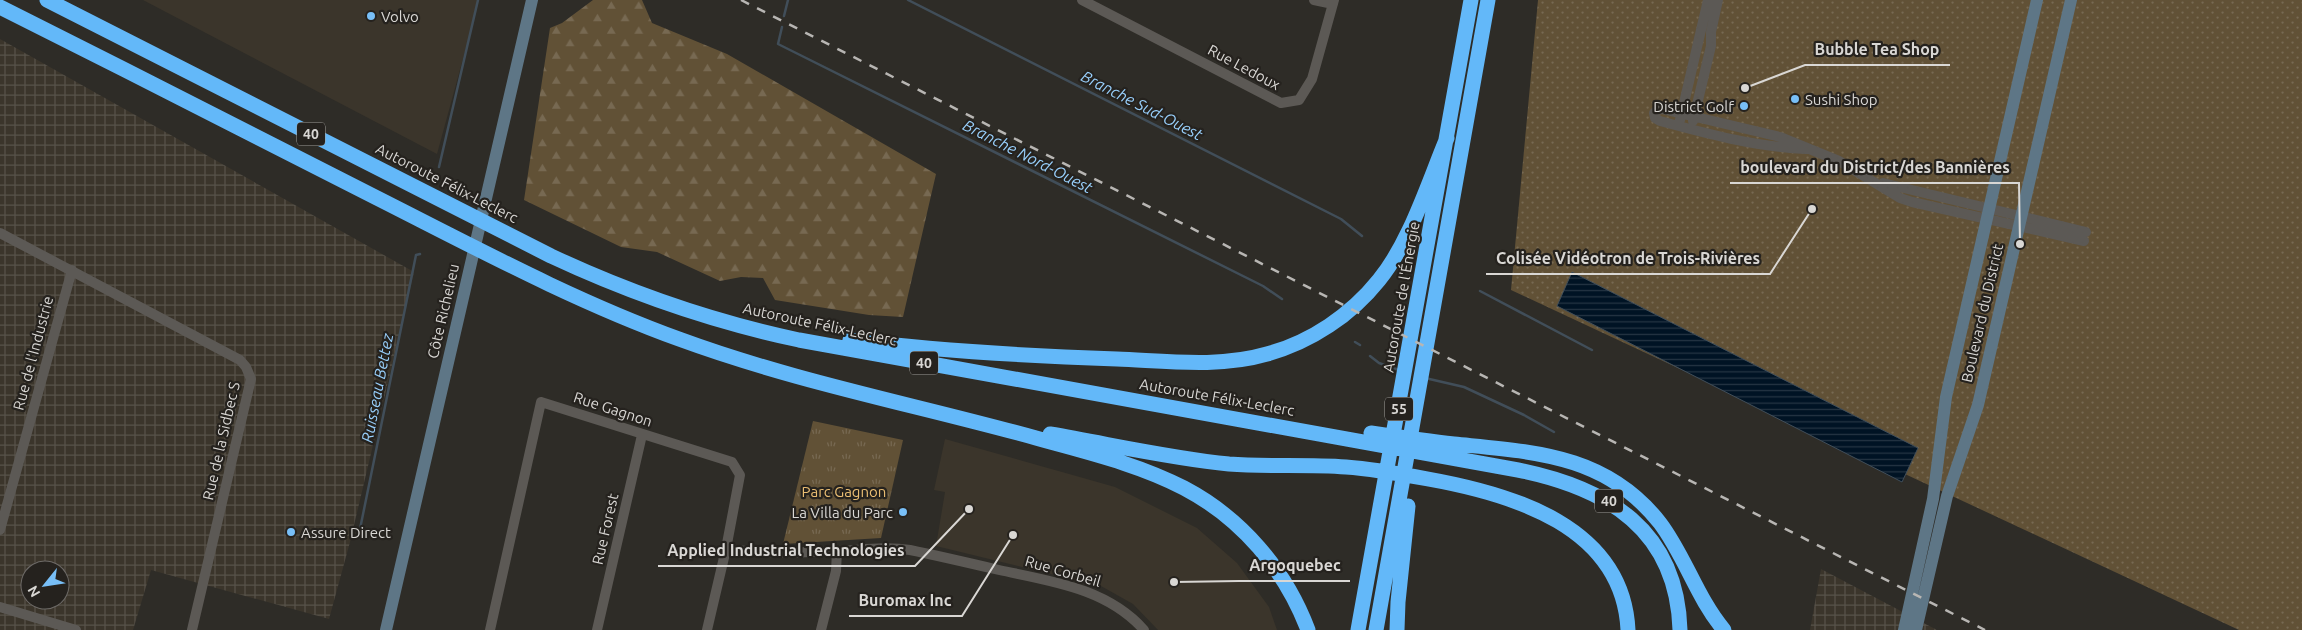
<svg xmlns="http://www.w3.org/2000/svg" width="2302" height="630" viewBox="0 0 2302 630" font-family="Ubuntu,sans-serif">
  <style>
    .built { fill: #3b352b }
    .industrial { fill: url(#industrial-grid); fill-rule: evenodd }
    .grass { fill: url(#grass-dots) }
    .forest { fill: url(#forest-firs) }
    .park { fill: url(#park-tufts) }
    .water { fill: url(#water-rules); stroke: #414e59 }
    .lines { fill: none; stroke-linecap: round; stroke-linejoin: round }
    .stream { stroke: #414e59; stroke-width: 2.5 }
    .street { stroke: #5c5955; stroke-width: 10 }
    .secondary { stroke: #5e7686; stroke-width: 12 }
    .highway { stroke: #63b8f9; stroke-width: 15 }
    .rail { stroke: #b8b6b3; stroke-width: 2.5; stroke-dasharray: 9 9; stroke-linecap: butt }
    .poi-dot { fill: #78bff7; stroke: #25221e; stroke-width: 2 }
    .labels { text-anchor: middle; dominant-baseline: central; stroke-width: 4.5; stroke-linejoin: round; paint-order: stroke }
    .shield { fill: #25221e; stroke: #a3a19d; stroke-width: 1 }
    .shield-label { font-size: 14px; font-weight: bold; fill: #d9d7d4 }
    .poi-label { font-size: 15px; fill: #d9d7d4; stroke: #25221e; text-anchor: start }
    .street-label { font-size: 15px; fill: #d9d7d4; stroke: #25221e }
    .park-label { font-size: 15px; fill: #ebbe73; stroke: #25221e }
    .water-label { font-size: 16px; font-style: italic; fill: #98cffb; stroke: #25221e }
    .leader { fill: none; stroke: #d9d7d4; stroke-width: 2 }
    .callout-dot { fill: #d9d7d4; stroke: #25221e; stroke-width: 2 }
    .callout-label { font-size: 16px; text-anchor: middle; font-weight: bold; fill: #d9d7d4; stroke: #25221e; stroke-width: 4.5; stroke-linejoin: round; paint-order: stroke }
  </style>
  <defs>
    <pattern id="industrial-grid" width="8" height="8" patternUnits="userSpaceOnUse" patternTransform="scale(1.25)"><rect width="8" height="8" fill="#3b352b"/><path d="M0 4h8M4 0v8" fill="none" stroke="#575249"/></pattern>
    <pattern id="grass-dots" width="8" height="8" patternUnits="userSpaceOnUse" patternTransform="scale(1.25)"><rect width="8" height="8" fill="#615136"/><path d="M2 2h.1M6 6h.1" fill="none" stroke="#776952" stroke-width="1.8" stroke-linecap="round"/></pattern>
    <pattern id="forest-firs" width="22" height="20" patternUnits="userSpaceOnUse" patternTransform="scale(1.25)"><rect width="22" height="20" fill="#615136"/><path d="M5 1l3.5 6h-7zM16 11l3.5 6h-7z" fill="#776952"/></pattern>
    <pattern id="park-tufts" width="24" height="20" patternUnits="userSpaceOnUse" patternTransform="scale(1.25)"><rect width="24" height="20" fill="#615136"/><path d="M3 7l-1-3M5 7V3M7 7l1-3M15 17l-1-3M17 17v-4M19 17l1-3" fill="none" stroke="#776952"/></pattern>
    <pattern id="water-rules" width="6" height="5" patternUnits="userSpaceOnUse" patternTransform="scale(1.25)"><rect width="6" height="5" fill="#001324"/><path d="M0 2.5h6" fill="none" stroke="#253543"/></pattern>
  </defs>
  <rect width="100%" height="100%" fill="#2e2c27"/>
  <path class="built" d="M143,0h336l-42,154z
    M945,439l170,48 82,41 40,35 32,44 8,23h-119l-25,-26 -32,-18 -165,-40 9,-54 -11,-2z"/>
  <path class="industrial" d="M0,39l414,233 -64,270 -21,77 -178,-49 -18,60h-133zM30,570h30v30h-30z
    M1821,569l116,61h-127z"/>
  <path class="grass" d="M1538,0h764v630h-63l-728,-340z"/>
  <path class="forest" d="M593,0h49l10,23 75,31 209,120 -33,143 -34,-2 -94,-15 -12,-22 -22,-1 -21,4 -63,-29 -36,-5 -97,-47 26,-172 12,-5z"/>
  <path class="park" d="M813,421l90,19 -22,98 -98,6z"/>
  <path class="water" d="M1572,272l346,176 -16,34 -345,-176z"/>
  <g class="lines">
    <path class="stream" d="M908,0l433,219 21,17
      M784,16l4,-16
      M782,27l-4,17 485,242 19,13
      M439,167l39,-167
      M1480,291l112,59
      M1355,342l5,3
      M1370,356l9,7 20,7
      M1425,378l39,9 60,28 30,17
      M360,529l56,-274 4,-1"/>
    <path class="street" d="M1082,0l199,103 18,-3 13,-21 22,-79
      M1314,0l19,4
      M1680,120l28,-120
      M1693,121l18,-75v-14l7,-32
      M1806,149c-50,-2 -98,-15 -146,-28l-5,-3 -1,-5 3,-3 5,-1 118,28 59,24 61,37 12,4 172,39
      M1883,183l203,49
      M0,233l240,127 6,7 5,12 -59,251
      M0,530l72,-260
      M726,549c37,5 74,4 111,2 25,-1 48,-5 73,-1 29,6 59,13 89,20 51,11 108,18 145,60
      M0,607l76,23
      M490,630l51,-228 191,60 8,13 -14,74 -19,81
      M597,630l45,-195
      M821,630l15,-59 1,-20"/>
    <path class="secondary" d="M386,630l146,-630
      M1904,630l29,-131 13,-102 91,-397
      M1916,630l31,-134 31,-91 93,-405"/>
    <path class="highway" d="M47,0l504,256c79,37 163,66 248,84l719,130c90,18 159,60 162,160
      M0,7c126,63 251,127 377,191 99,50 197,103 302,141 117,43 238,66 357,99 50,14 102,26 148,50 57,30 101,81 124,142
      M850,340c89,11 177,16 267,19 50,2 102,9 150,-5 44,-12 84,-39 112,-74 31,-38 49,-97 68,-142
      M1371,433c28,4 56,8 83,11 80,8 152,10 206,79 25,33 37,75 64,107
      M1050,434c59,10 119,24 179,30 39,3 78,0 117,3 28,2 55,7 82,12 84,15 195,47 200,151
      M1358,630l113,-630
      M1376,630l112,-630
      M1397,630l1,-28 10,-96"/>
    <path class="rail" d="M741,0l1244,630"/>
  </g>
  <g class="poi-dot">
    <circle cx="371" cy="16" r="5"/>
    <circle cx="1795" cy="99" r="5"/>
    <circle cx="1744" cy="106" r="5"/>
    <circle cx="903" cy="512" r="5"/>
    <circle cx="291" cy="532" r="5"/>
  </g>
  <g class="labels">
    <g class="shield">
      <rect x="297" y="122.5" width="28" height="23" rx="4"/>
      <rect x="910" y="351.5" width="28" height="23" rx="4"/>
      <rect x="1385" y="397.5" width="28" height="23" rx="4"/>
      <rect x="1595" y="489.5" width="28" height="23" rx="4"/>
    </g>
    <g class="shield-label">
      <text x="311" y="134">40</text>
      <text x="924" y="363">40</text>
      <text x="1399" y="409">55</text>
      <text x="1609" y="501">40</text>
    </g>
    <g class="poi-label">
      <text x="381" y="16">Volvo</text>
      <text x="1805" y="99">Sushi Shop</text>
      <text x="1734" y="106" text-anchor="end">District Golf</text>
      <text x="893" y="512" text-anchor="end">La Villa du Parc</text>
      <text x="301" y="532">Assure Direct</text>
    </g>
    <g class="street-label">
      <text transform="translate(1244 67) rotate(28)">Rue Ledoux</text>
      <text transform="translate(447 183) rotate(27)">Autoroute Félix-Leclerc</text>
      <text transform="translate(1401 297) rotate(-80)">Autoroute de l'Énergie</text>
      <text transform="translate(443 311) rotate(-77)">Côte Richelieu</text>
      <text transform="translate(1982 313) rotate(-77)">Boulevard du District</text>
      <text transform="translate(820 324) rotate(12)">Autoroute Félix-Leclerc</text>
      <text transform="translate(33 353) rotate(-75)">Rue de l'Industrie</text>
      <text transform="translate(1217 397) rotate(10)">Autoroute Félix-Leclerc</text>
      <text transform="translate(613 409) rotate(18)">Rue Gagnon</text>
      <text transform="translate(221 441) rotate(-77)">Rue de la Sidbec S</text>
      <text transform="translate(605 529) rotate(-77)">Rue Forest</text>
      <text transform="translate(1063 571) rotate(16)">Rue Corbeil</text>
    </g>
    <g class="park-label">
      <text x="844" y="491">Parc Gagnon</text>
    </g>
    <g class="water-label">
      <text transform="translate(1142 105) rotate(27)">Branche Sud-Ouest</text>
      <text transform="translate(1028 156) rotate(27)">Branche Nord-Ouest</text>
      <text transform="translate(377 388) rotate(-79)">Ruisseau Bettez</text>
    </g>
  </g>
  <path class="leader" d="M1745 88L1805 65H1950M2020 244L2019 183H1730M1812 209L1770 274H1486M969 509L915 566H658M1174 582L1239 581H1350M1013 535L962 616H849"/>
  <g class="callout-dot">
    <circle cx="1745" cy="88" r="5"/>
    <circle cx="2020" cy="244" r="5"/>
    <circle cx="1812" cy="209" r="5"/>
    <circle cx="969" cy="509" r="5"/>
    <circle cx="1174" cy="582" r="5"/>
    <circle cx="1013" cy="535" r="5"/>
  </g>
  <g class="callout-label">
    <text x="1877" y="55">Bubble Tea Shop</text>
    <text x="1875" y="173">boulevard du District/des Bannières</text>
    <text x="1628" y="264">Colisée Vidéotron de Trois-Rivières</text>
    <text x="786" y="556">Applied Industrial Technologies</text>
    <text x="1295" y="571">Argoquebec</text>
    <text x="905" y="606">Buromax Inc</text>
  </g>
  <g transform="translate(45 585) rotate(240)"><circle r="24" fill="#25221e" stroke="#6d6a67"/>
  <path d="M0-4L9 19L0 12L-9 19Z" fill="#78bff7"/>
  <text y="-8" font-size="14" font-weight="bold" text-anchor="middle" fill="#d9d7d4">N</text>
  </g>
</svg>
